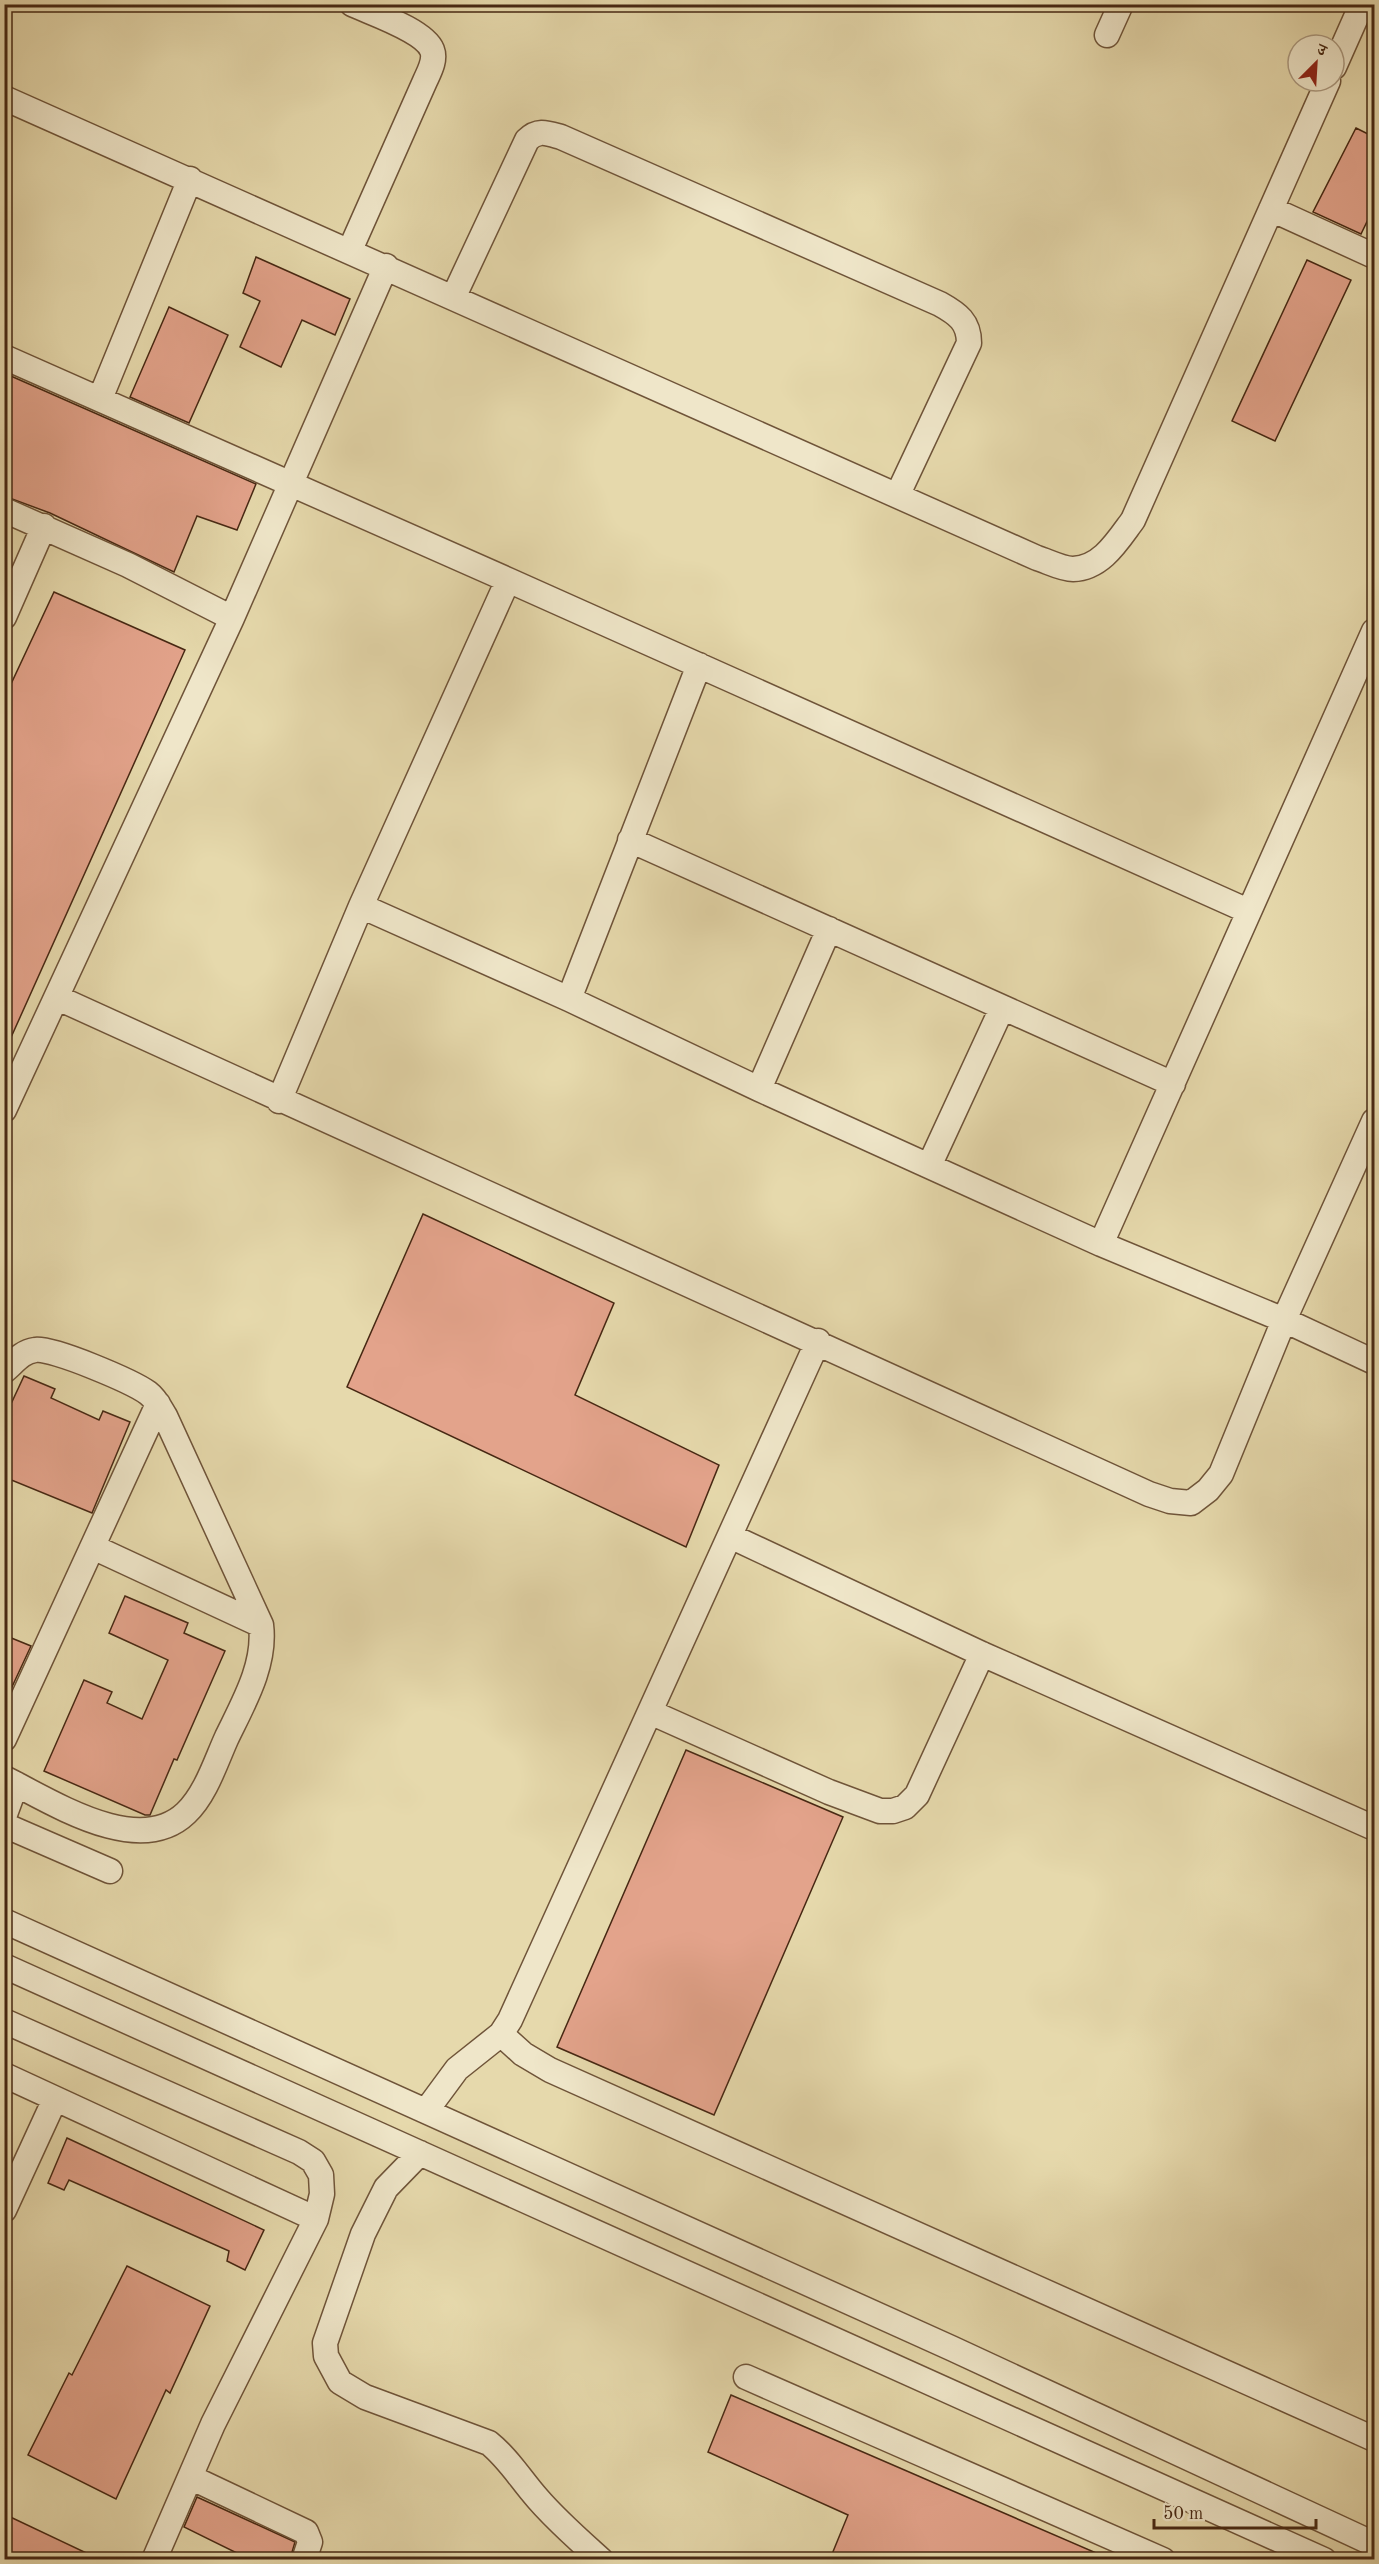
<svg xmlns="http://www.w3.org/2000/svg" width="1379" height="2564" viewBox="0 0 1379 2564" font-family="'Old Standard TT','Noto Serif Devanagari',serif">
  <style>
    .building { fill: #e3a38b; stroke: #472813; stroke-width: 1.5 }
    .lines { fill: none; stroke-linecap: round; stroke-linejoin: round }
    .minor-casing { stroke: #6f5439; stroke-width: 27 }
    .minor { stroke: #efe6c9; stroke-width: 24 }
  </style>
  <rect width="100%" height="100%" fill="#e6d9ac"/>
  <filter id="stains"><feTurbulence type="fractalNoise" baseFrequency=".00333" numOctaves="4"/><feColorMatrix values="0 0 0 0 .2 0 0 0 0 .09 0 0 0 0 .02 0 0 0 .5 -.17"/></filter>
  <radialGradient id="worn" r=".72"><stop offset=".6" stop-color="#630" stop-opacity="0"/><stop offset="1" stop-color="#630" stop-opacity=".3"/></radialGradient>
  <path class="building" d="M1356,128l18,9v70l-13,27 -48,-22z
    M256,257l94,42 -15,36 -33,-15 -21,47 -41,-20 20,-46 -17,-8z
    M1307,260l44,20 -76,161 -43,-20z
    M169,307l59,28 -39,88 -59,-26z
    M4,373l252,111 -19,46 -40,-14 -23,56 -124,-59 -46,-17z
    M54,592l131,58 -181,403v-354z
    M423,1214l191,89 -39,92 144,70 -33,82 -339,-160z
    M24,1376l31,13 -4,9 48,22 4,-9 27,11 -38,91 -88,-36v-58z
    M125,1596l63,27 -4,10 41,18 -48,109 -3,-1 -24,56h-5l-101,-44 40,-91 28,12 -5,11 35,16 26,-59 -59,-27z
    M4,1635l27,11 -27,58z
    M686,1750l157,67 -129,298 -157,-68z
    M67,2138l197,92 -19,40 -18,-9 2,-10 -160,-71 -5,10 -16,-7z
    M127,2266l83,40 -40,87 -4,-3 -50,109 -88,-44 41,-82 3,2z
    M731,2395l379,164h-280l18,-44 -140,-63z
    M197,2497l98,45 -5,17h-41l-65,-32z
    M4,2514l95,45h-95z"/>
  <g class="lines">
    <g class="minor-casing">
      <path id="minor" d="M1107,35l14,-31
        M1334,67l28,-63
        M4,98l1033,460c10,3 25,11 36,11 29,-1 45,-29 60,-49l195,-439
        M1271,209l103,47
        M350,250l75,-169c4,-9 11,-21 7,-31 -8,-20 -61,-37 -80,-46
        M454,296l73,-156c11,-11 20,-7 34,-3l379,167c18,10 29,18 29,39l-71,151
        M4,357l504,223 740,331
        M100,399l90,-220
        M4,510l124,55 104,53
        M4,617l40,-91
        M630,840l543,244
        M361,906l208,93 190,90 342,155 183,76 90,42
        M58,998c362,168 728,328 1091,496l21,7 21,2 17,-13 13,-16 63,-154 90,-199
        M569,999l130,-334
        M759,1089l70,-160
        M279,1101l82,-195 147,-326
        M4,1110l228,-492 154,-352
        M930,1164l72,-156
        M1101,1244l273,-613
        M4,1371c10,-8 17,-19 31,-21 17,-3 98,32 113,43 8,6 12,15 17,23l96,209c5,39 -17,77 -34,112 -11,24 -21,57 -41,76 -48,46 -135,-12 -182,-35
        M730,1536l252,118 392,174
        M93,1547l168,78
        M650,1712l179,80 51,19h13l12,-4 12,-12 65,-141
        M4,1739l154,-335
        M4,1817l12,-33
        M4,1825l106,46
        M4,1921l947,427 423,196
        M4,1966l1320,594
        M4,2021l295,131 14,9 8,14 1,19 -6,25 -103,205 -59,136
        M501,2034l22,20 27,16 824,369
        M4,2075l312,144
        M426,2111l31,-42 44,-35 9,-14 308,-679
        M420,2153l-34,35 -23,46 -38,109 1,13 14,26 25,15 124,46c20,16 32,37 49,56 19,22 41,41 63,61
        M4,2210l51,-111
        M746,2377l417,183
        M190,2477l116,55 4,10 -6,18"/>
    </g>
    <use href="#minor" class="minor"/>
  </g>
  <rect width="1379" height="2564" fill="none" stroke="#e6d9ac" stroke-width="24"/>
  <rect x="6" y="6" width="1367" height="2552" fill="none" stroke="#472813" stroke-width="3"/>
  <rect x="12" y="12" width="1355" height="2540" fill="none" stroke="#472813" stroke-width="1.5"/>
  <g transform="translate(1316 63) rotate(24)"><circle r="28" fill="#efe6c9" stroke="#ac9a80" stroke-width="1.5"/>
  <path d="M0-4.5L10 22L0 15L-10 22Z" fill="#8f2418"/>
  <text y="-9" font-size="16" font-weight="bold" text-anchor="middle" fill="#472813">उ</text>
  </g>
  <path d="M1154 2519v9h162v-9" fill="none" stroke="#472813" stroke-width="3"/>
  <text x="1163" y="2519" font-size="18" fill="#472813" stroke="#efe6c9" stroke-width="4.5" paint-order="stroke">50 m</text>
  <rect width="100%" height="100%" filter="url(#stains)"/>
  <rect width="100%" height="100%" fill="url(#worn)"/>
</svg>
